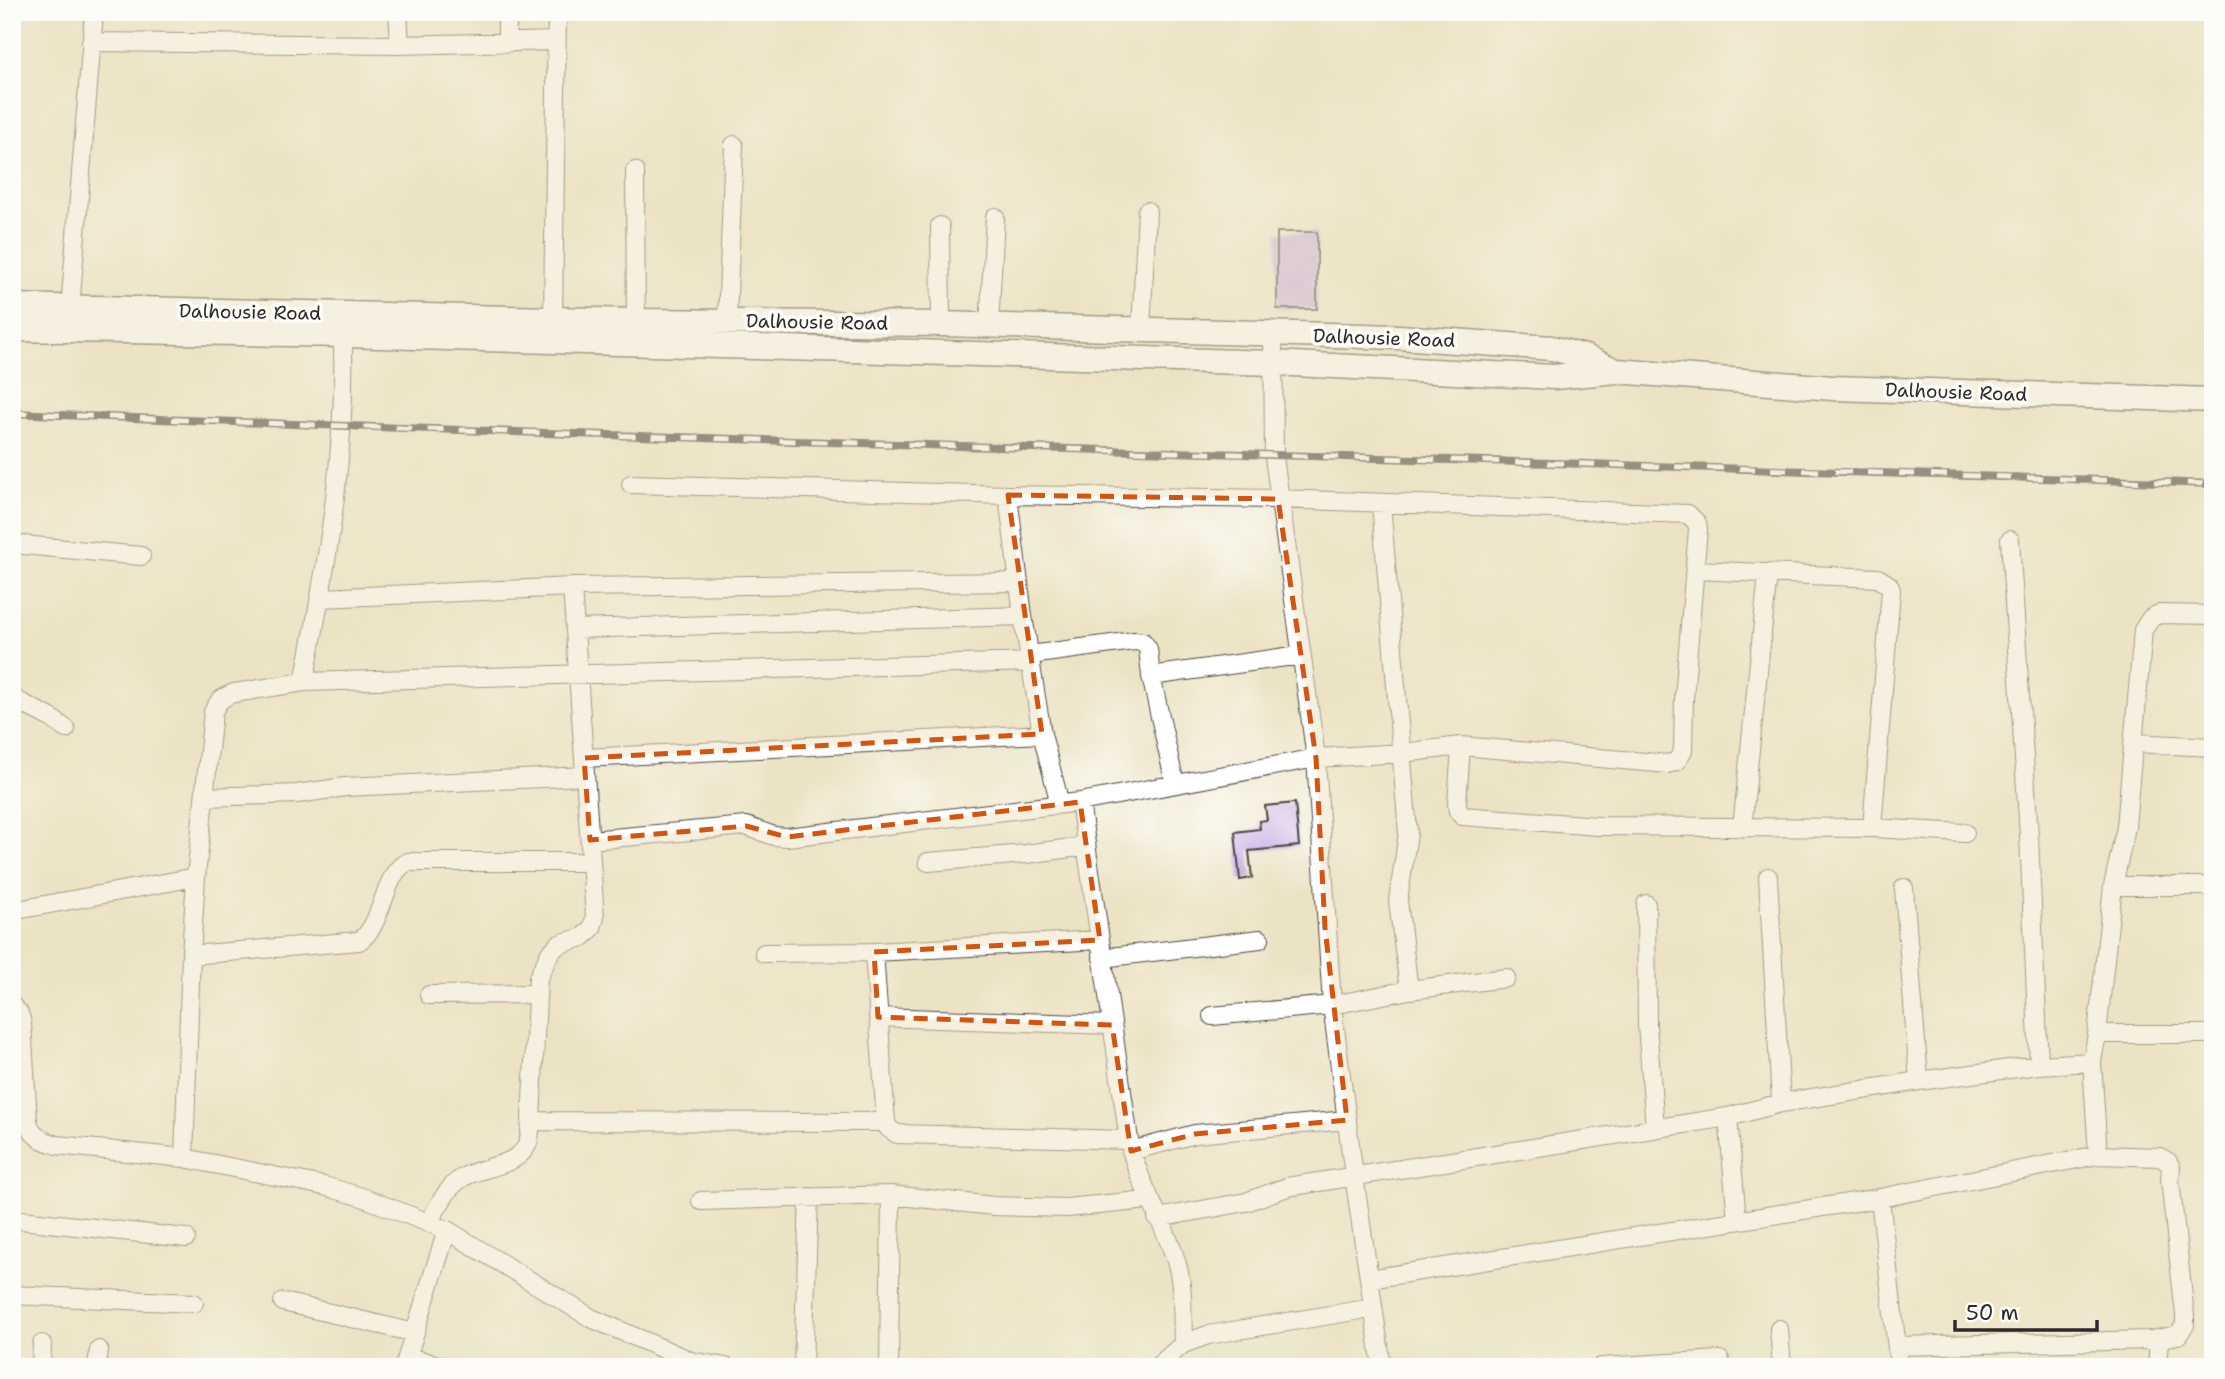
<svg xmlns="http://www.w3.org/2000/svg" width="2225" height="1379" viewBox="0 0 2225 1379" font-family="'Shantell Sans',sans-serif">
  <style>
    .building { fill: #bc9be2 }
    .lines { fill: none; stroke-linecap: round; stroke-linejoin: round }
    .street-casing { stroke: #484742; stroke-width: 20 }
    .secondary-casing { stroke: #484742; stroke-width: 27 }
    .street { stroke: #fff; stroke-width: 18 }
    .secondary { stroke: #fff; stroke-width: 24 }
    .rail-casing { stroke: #2b2b2b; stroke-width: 8 }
    .rail { stroke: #fdfcf7; stroke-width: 5; stroke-dasharray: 16; stroke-linecap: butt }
    .marked { fill: none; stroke: #d5540f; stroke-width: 5; stroke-dasharray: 14 9; stroke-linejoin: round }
    .labels { text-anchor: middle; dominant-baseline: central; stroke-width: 7; stroke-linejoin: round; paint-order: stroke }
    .street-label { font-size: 19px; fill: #2b2b2b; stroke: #fdfcf7 }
  </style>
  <rect width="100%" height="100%" fill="#fdfcf7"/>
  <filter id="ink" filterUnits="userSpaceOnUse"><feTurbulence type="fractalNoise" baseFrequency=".0143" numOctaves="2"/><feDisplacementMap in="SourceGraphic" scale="14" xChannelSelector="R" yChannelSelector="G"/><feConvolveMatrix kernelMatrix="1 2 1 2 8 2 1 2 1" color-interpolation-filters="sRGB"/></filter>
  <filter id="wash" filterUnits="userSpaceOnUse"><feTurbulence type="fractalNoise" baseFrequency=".00686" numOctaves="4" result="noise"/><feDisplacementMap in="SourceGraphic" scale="28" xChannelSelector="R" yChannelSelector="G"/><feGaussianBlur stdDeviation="1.57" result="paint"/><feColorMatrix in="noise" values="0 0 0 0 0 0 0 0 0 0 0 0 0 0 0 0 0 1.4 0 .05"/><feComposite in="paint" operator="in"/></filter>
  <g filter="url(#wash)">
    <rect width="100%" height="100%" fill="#ece3c4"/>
    <g id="blocks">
      <path class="building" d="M1277,232h40v77h-40z
        M1295,803l4,43 -50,5 3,27 -12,2 -5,-48 25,-3 -1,-8 8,-1 -2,-14z"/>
    </g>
  </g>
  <g filter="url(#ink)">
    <use href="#blocks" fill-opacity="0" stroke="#484742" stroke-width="2"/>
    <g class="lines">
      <g class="street-casing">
        <path id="street" d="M398,12l2,33
          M507,12v31
          M91,42l309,3 156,-4
          M635,171l1,160
          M940,226l1,98
          M70,309l24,-297
          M553,318l4,-306
          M727,321l7,-176
          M989,327l6,-110
          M1141,330l6,-119
          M1273,335l1,122 42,301 16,247 22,171 28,191
          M1008,495l15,121 19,118 18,70
          M1381,503l27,330 -10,68 11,89
          M2010,540l19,296 10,229
          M12,544l129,12
          M1695,570l183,8 11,7 2,5 -19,238
          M321,598l251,-11 447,-5
          M575,629l448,-13
          M1030,655l104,-14 9,1 5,7 3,27 24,108
          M1151,676l149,-21
          M304,682c23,-117 45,-239 38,-359
          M12,698l39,20 15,11
          M2134,743l79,4
          M1461,746l-4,58 1,7 4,5 136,10 274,2 93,5
          M584,758l458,-24
          M205,797l92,-3 48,-7 240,-11
          M1080,802l49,338c9,46 38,84 49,128 6,24 4,51 5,76
          M1742,828l26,-254
          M590,840l156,-14 28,10 13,1 293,-35 236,-44 87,-5 58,-7 207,18 9,-3 6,-10 1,-53 14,-169 -1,-6 -9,-9 -410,-15 -270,-4 -377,-11
          M928,862l98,-8 60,-8
          M1768,877l13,226
          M2113,886h100
          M1904,888l15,193
          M1646,904l1,121 8,103
          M12,911l184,-34
          M874,952l12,170 2,6 9,6 232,6
          M764,953l110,-1 226,-12
          M191,955l168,-14c25,-15 24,-70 49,-79h183
          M1102,958l158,-19
          M429,995l108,-1
          M12,1006l7,7 3,10 6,99c6,16 13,18 29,23l127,13 140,28 38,11 85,33 144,88 100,43 35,6
          M1212,1016l120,-11 77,-15 97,-12
          M878,1017l234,8
          M2097,1034h116
          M2092,1062l5,-28 16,-148 13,-59 17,-197 8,-12 8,-4 54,1
          M1728,1117l9,103
          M531,1121l355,1
          M1131,1151l64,-17 152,-14
          M184,1158l7,-203 5,-78 17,-165c5,-11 9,-15 21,-19l70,-11 727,-20
          M1880,1198l19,169
          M701,1201l190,-6 103,11 72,2 83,-8
          M1157,1218l89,-16 41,-15 441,-70 53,-14 138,-22 120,-16 53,-3 6,93
          M12,1219l174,19
          M429,1222c9,-15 18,-35 33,-44 19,-12 57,-11 66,-35 2,-7 2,-15 3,-22l7,-143 12,-25 9,-9 24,-7 9,-9 3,-10 -23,-331
          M1369,1279l511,-81 218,-43 62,2 8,5 3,5 -1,13 15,135v10l-7,10 -27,5 -254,6
          M12,1295l182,8
          M283,1302l132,31
          M1779,1329l3,38
          M408,1357l37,10
          M41,1367l1,-23
          M97,1367l2,-17
          M404,1367l43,-137
          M803,1367l6,-170
          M889,1367l2,-172
          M1157,1367l26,-23 25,-9 165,-27
          M1601,1367l119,-7
          M2157,1367l2,-28"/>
      </g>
      <g class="secondary-casing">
        <path id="secondary" d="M12,306l624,15 305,3 458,13 153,11 33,9 31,14
          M12,329l331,6 378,11 552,17 281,14 63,-6 216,17 380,12"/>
      </g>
      <use href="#street" class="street"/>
      <use href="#secondary" class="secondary"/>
      <g class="rail-casing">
        <path id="rail" d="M12,413c733,31 1467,45 2201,71"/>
      </g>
      <use href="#rail" class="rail"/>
    </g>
  </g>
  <path d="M0 0H2225V1379H0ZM1008,495l270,4 38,259 9,170 22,192 -152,14 -64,17 -19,-126 -234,-8 -4,-65 226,-12 -20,-138 -293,35 -41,-11 -156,14 -6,-82 458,-24z" fill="#ece3c4" fill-opacity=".55" fill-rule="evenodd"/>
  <path class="marked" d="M1008,495l270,4 38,259 9,170 22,192 -152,14 -64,17 -19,-126 -234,-8 -4,-65 226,-12 -20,-138 -293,35 -41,-11 -156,14 -6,-82 458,-24z"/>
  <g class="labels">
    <g class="street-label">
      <text transform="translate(250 312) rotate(1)">Dalhousie Road</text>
      <text transform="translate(817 322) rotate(1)">Dalhousie Road</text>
      <text transform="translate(1384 338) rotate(2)">Dalhousie Road</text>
      <text transform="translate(1956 392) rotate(2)">Dalhousie Road</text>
    </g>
  </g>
  <rect width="2225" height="1379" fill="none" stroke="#fdfcf7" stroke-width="42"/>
  <path d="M1955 1320v10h142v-10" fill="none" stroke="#2b2b2b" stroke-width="3.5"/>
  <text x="1966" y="1320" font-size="21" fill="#2b2b2b" stroke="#fdfcf7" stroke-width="5" paint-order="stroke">50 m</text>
</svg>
